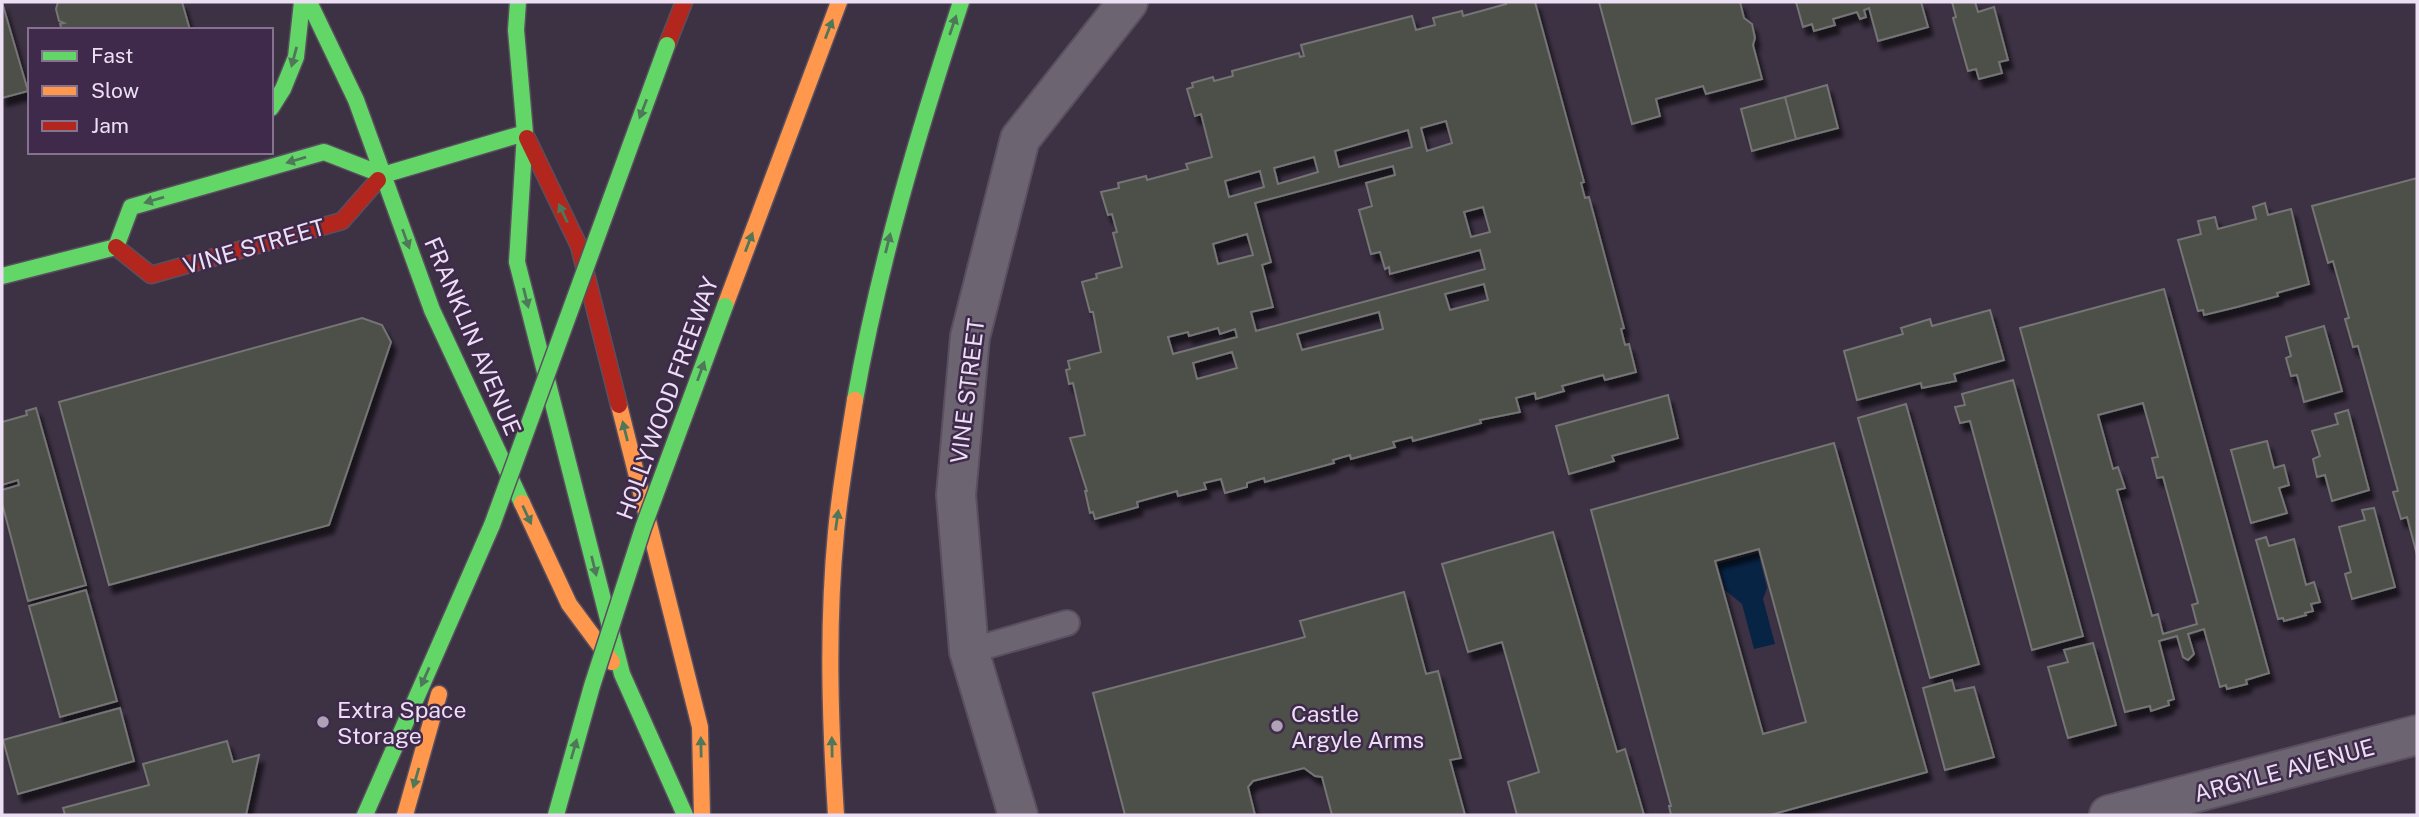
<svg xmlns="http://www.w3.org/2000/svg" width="2419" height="817" viewBox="0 0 2419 817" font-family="'Public Sans',sans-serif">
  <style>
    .water { fill: #072445 }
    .building { fill: #4d4f49; stroke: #757474; stroke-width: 2; fill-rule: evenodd; filter: url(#shadow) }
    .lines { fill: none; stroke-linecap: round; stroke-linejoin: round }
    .lane-casing { stroke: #594f5e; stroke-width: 28 }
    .street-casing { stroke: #594f5e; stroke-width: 42 }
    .fast-casing { stroke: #594f5e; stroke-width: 19 }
    .slow-casing { stroke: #594f5e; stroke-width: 19 }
    .jam-casing { stroke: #594f5e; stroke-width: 19 }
    .lane { stroke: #6d6472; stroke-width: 24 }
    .street { stroke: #6d6472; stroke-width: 38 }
    .fast { stroke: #63d668; stroke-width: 16 }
    .slow { stroke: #ff974d; stroke-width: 16 }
    .jam { stroke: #b3261e; stroke-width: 16 }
    .fast-bridge-casing { stroke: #594f5e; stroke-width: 19; stroke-linecap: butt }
    .fast-bridge { stroke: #63d668; stroke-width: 16 }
    .oneway { fill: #4f7759 }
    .poi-dot { fill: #afa2b6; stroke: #3f2a4c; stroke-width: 2.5 }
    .labels { text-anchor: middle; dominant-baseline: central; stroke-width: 5; stroke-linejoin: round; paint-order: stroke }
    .street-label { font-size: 23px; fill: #ecdff4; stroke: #3f2a4c }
    .poi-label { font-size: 23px; fill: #ecdff4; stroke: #3f2a4c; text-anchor: start }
  </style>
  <defs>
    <filter id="shadow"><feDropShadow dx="4.5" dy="8" stdDeviation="2" flood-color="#0009"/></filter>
  </defs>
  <rect width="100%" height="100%" fill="#3d3244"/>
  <path class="water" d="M1758,553l9,35 -4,11 12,45 -21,5 -12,-45 -17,-14 -7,-26z"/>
  <path class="building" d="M2,2l26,89 -26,7z
    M58,2h124l8,28h-128l-2,-6 4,-1 -5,-2 -3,-12z
    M1505,2h30l49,180 -3,1 4,15 4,-1 35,131 -3,1 4,16 4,-1 7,28 -31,8 -2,-5 -41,11 2,5 -28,8 -1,-6 -19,5 4,14 -40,8 1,3 -68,18 -1,-4 -19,5 2,5 -44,12 -1,-4 -17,5 1,3 -69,19 -1,-4 -17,5v4l-22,6 -4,-14 -17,4 2,6 -28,7 -1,-5 -40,11 1,5 -43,12 -2,-7 -3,1 -5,-22h2l-17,-53 15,-3 -12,-52 -4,1 -3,-14 4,-1 -2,-8 33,-9 -8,-40h-3l-8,-30 15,-4 -1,-4 26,-7 -9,-34 4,-1 -5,-18 -4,1 -7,-23 18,-4 -1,-5 28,-7 1,4 41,-11 -2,-5 26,-7 -11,-43 -6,2 -8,-27 6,-2 -1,-4 21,-6 1,4 19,-5 -1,-5 67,-18 1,4 4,-1 -3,-11 111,-29 4,14 19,-5 -2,-7 29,-7 1,5 43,-12zM1446,121l6,22 -25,8 -6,-23zM1408,130l4,17 -73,20 -4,-16zM1314,157l4,15 -40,12 -4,-16zM1393,166l2,9 -29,8 6,23 -13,4 12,44 9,-2 5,17 4,-2 1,7 90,-24 5,19 -229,62 -5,-19 22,-5 -11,-42 9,-3 -16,-59zM1260,171l4,16 -35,10 -4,-16zM1483,207l7,25 -19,5 -7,-25zM1247,234l6,21 -35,9 -5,-20zM1484,284l4,16 -38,10 -5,-16zM1379,312l4,17 -81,21 -5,-16zM1218,328l2,6 15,-5 2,8 -64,17 -5,-17 20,-5 1,4zM1232,352l5,16 -40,11 -4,-16z
    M1599,2h141l4,16 8,6 3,14 -2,7 9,34 -56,15 -3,-8 -47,13 4,17 -28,8z
    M1796,2h125l7,25 -50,14 -9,-33 -5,2 2,7 -6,2 -3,-7 -24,7 2,6 -21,6 -2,-7 -9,3z
    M1952,2h23l3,10 16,-5 14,53 -9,2 3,11 -23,6 -3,-10 -8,2 -15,-53 3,-1z
    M1827,85l11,43 -42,11 -11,-42z
    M1785,97l11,42 -44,12 -11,-42z
    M2417,178v377l-10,-38 -6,2 -8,-27 5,-1 -40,-145 -5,1 -8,-28 4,-1 -16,-57 -5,2 -16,-57z
    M2265,203l3,12 23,-6 18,75 -32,9 1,3 -41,11 -33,8 -1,-5 -5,1 -20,-71 23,-6 -3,-13 17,-4 3,12 38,-10 -3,-12z
    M2164,289l105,384 -23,7 1,4 -20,5 -1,-4 -6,2 -16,-58 -16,5 6,20 -6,6 -5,-3 -6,-21 -18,5 15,58 -6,2 1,4 -18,6 -1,-5 -25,6 -105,-384zM2143,403l15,54 -6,1 5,20 6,-1 35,126 -6,2 5,19 -34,10 -5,-20 -6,2 -35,-126 8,-2 -7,-21 -5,2 -15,-54z
    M1990,310l14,50 -50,14 2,7 -34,7 -1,-5 -64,17 -13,-49 59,-17 -2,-6 29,-9 2,7z
    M362,318l20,7 9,17 -62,183 -220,60 -50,-183z
    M2324,326l18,65 -38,11 -7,-27 -6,1 -5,-18 5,-2 -5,-19z
    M2013,380l70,256 -51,14 -62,-229 -10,2 -5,-16 10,-2 -3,-11z
    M1668,395l10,43 -66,18 2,5 -45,13 -13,-48z
    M1906,404l73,260 -49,14 -72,-260z
    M36,408l50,177 -58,16 -26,-98v-13l17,-5 -1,-5 -16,5v-63l25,-7 -1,-4z
    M2348,410l21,80 -37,11 -7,-26 -8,2 -4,-18 7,-3 -8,-25 26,-7 -3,-10z
    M2267,441l7,27 10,-3 5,20 -10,3 8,25 -36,10 -20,-73z
    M1834,443l93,329 -157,43h-99l-2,-9h2l-80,-296zM1759,549l47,173 -43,12 -48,-173z
    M2374,508l21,79 -43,12 -7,-25 6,-2 -12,-45 26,-7 -3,-10z
    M1553,532l64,220 8,-3 19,66h-127l-9,-33 31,-10 -37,-130 -34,10 -26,-88z
    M2266,537l3,9 25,-7 12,46 8,-3 6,20 -9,2 2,7 -8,2 1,2 -22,6 -1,-3 -5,1 -22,-79z
    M86,590l31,111 -57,16 -31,-111z
    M1404,592l22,82 12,-3 23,87 -11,2 15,55h-133l-10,-38 -7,-1 -11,-8 -51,13 -5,6 7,28h-130l-32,-122 212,-56 -5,-16z
    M2093,643l23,82 -48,13 -20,-71 20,-5 -4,-12z
    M1952,680l3,11 19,-4 20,70 -49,13 -22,-82z
    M120,708l14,53 -116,33 -15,-54z
    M227,741l6,21 26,-7 -13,60h-181l-2,-7 86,-23 -6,-21z"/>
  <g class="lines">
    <g class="lane-casing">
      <path id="lane" d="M969,651l98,-28"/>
    </g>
    <g class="street-casing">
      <path id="street" d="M1018,815l-49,-164 -13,-156 14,-158 50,-198 108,-137
        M2109,815l308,-80"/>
    </g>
    <g class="fast-casing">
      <path id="fast" d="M309,2l47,98 76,210 90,193
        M518,2l-2,28 9,103 -8,129 105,412 63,141
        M271,108l12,-19 13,-32 6,-55
        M378,180l5,-5 142,-42
        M116,247l15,-40 193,-55 59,23
        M2,276l114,-29
        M855,400c24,-136 63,-267 106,-398
        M365,815l127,-290"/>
    </g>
    <g class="slow-casing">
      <path id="slow" d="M725,306l114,-304
        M619,405l81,322 2,88
        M522,503l47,101 43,58
        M405,815l34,-121
        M836,815c-6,-94 -9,-189 0,-283 4,-44 12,-88 19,-132"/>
    </g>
    <g class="jam-casing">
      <path id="jam" d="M667,45l17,-43
        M527,138l52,108 40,159
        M116,247l35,28 191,-54 36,-41"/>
    </g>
    <use href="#lane" class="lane"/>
    <use href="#street" class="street"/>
    <use href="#fast" class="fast"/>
    <use href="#slow" class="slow"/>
    <use href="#jam" class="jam"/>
    <g class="fast-bridge-casing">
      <path id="fast-bridge" d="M492,525l175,-480
        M556,815l36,-129 51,-158 82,-222"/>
    </g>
    <use href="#fast-bridge" class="fast-bridge"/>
  </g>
  <defs><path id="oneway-solid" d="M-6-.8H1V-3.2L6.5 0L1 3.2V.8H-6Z" transform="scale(1.75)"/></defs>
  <g class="oneway">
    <use href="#oneway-solid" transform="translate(953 25) rotate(-71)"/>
    <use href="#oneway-solid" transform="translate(829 29) rotate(-69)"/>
    <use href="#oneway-solid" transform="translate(294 57) rotate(105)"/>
    <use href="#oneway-solid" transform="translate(643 109) rotate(111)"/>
    <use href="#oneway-solid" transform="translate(296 160) rotate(164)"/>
    <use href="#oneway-solid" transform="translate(154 200) rotate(164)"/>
    <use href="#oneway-solid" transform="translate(563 213) rotate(-115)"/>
    <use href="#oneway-solid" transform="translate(406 239) rotate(70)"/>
    <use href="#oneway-solid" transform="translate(749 242) rotate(-69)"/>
    <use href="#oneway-solid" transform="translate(888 243) rotate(-76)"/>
    <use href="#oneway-solid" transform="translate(526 298) rotate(76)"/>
    <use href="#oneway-solid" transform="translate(701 371) rotate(-70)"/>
    <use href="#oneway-solid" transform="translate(625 431) rotate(-104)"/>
    <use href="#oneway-solid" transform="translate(527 515) rotate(65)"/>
    <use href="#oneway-solid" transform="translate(837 520) rotate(-82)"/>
    <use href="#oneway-solid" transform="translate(594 566) rotate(76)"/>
    <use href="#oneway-solid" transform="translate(425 677) rotate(114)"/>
    <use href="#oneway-solid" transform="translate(701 747) rotate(-91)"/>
    <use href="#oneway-solid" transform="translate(832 747) rotate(-91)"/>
    <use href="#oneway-solid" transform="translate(574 749) rotate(-74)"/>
    <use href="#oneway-solid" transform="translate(416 778) rotate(106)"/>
  </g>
  <g class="poi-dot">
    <circle cx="323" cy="722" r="7"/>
    <circle cx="1277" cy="726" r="7"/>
  </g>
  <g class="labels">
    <g class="street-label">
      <text transform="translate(254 246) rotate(-16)">VINE STREET</text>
      <text transform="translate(473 336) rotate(67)">FRANKLIN AVENUE</text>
      <text transform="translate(967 391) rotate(-83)">VINE STREET</text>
      <text transform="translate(667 398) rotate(-70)">HOLLYWOOD FREEWAY</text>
      <text transform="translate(2284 770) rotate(-15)">ARGYLE AVENUE</text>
    </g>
    <g class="poi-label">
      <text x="337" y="709">Extra Space<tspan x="337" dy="26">Storage</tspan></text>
      <text x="1291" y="713">Castle<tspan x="1291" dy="26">Argyle Arms</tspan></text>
    </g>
  </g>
  <rect width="2419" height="817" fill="none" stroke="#ecdff4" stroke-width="7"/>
  <rect x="28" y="28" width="245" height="126" fill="#3f2a4c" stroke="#84728f" stroke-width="2"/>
  <rect x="42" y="51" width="35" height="10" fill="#63d668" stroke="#84728f" stroke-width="2"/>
  <text x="91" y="63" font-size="21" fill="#ecdff4">Fast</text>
  <rect x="42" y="86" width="35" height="10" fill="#ff974d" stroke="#84728f" stroke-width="2"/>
  <text x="91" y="98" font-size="21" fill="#ecdff4">Slow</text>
  <rect x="42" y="121" width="35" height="10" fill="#b3261e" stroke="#84728f" stroke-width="2"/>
  <text x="91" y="133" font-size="21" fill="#ecdff4">Jam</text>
</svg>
